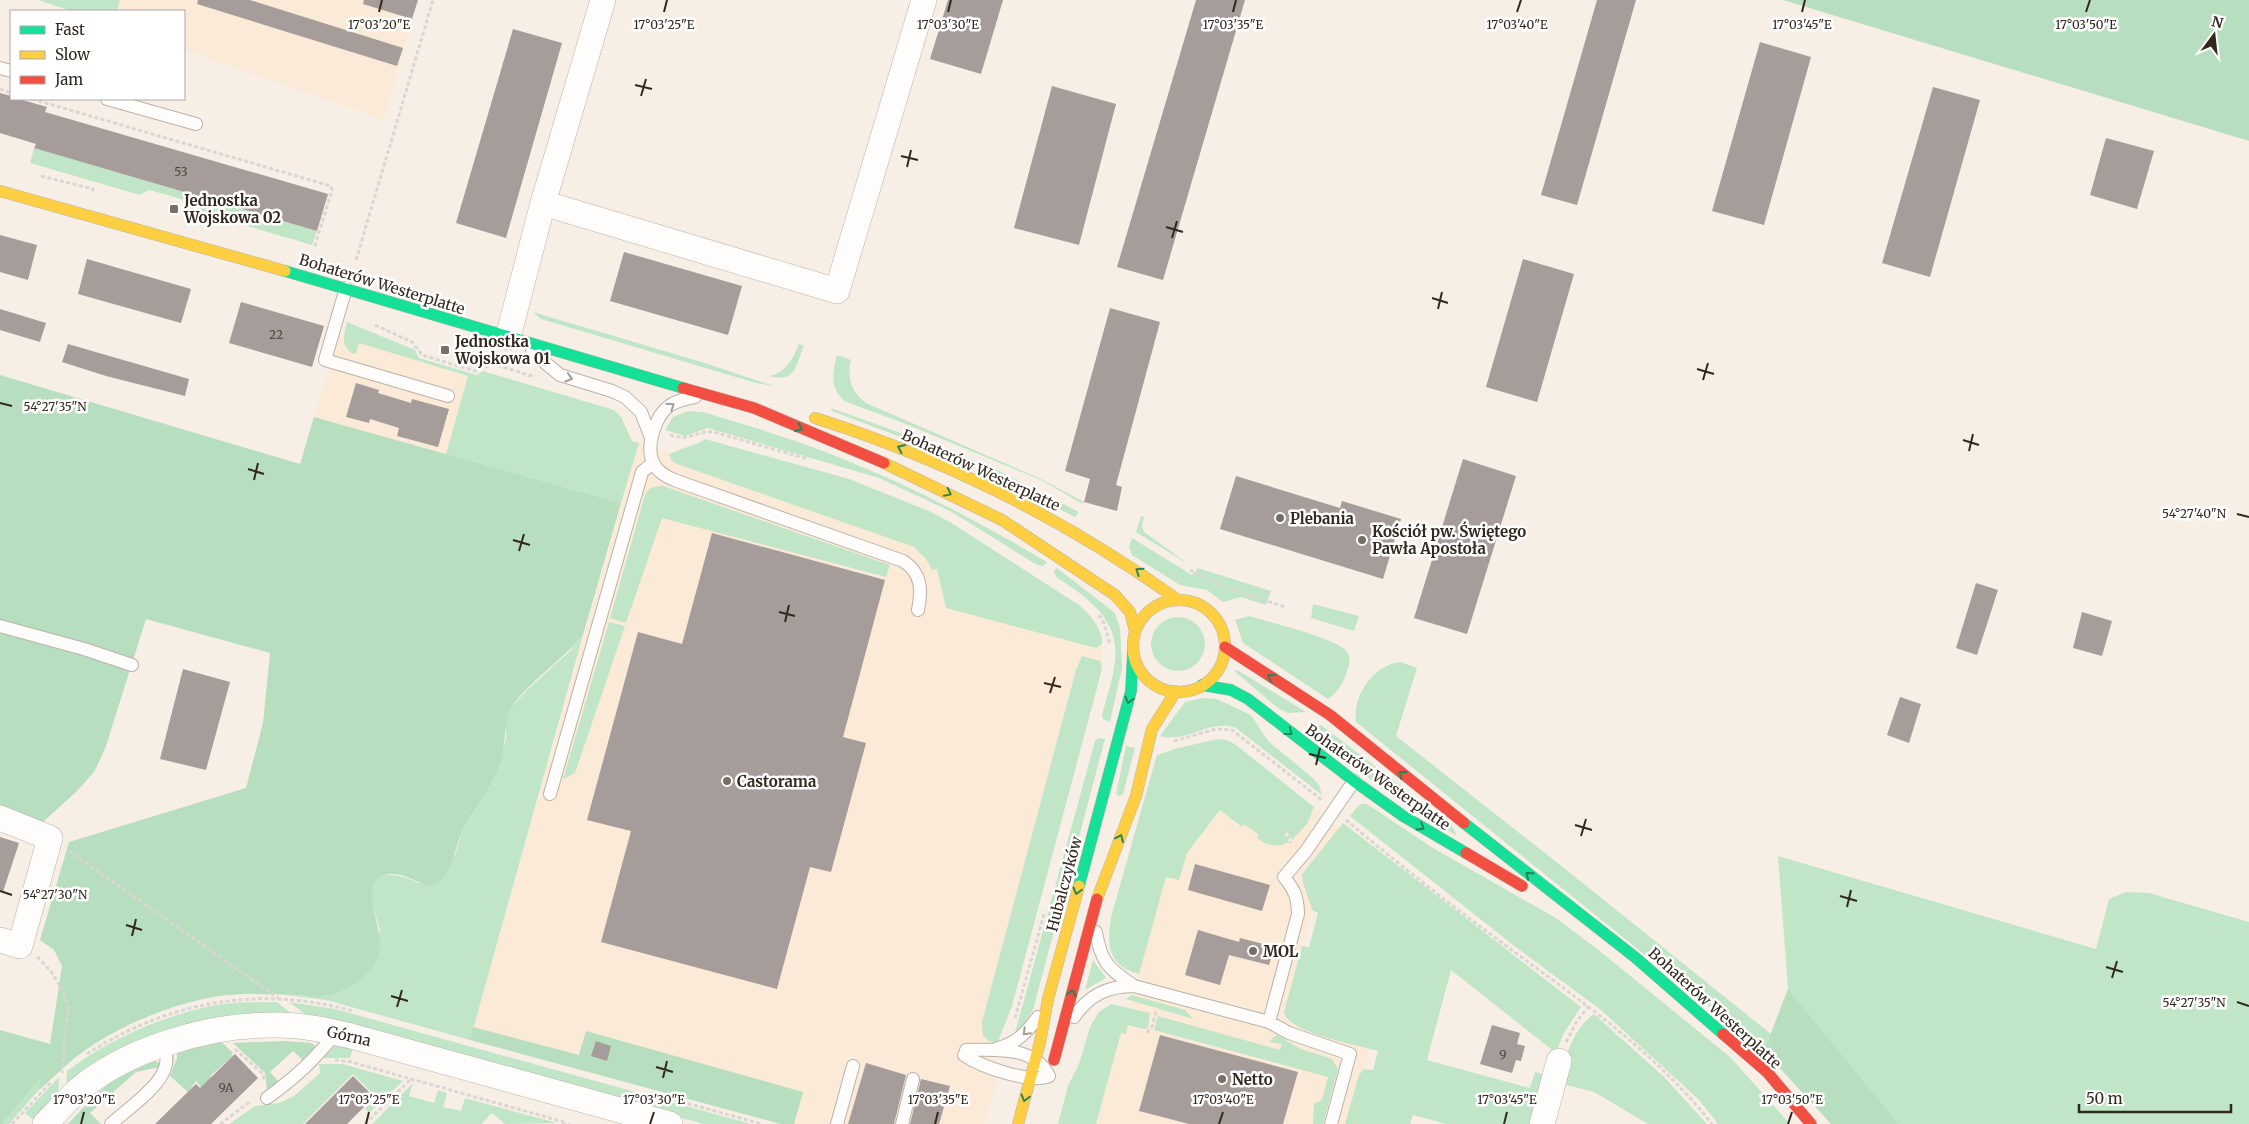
<svg xmlns="http://www.w3.org/2000/svg" width="2249" height="1124" viewBox="0 0 2249 1124" font-family="Merriweather,serif">
  <style>
    .built { fill: #faead7 }
    .green { fill: #c1e6c7 }
    .forest { fill: #b7debe }
    .building { fill: #a69c9a }
    .lines { fill: none; stroke-linecap: round; stroke-linejoin: round }
    .lane-casing { stroke: #bab2aa; stroke-width: 14 }
    .street-casing { stroke: #bab2aa; stroke-width: 26 }
    .fast-casing { stroke: #bab2aa; stroke-width: 12 }
    .slow-casing { stroke: #bab2aa; stroke-width: 12 }
    .jam-casing { stroke: #bab2aa; stroke-width: 12 }
    .path { stroke: #d9d6d3; stroke-width: 3; stroke-dasharray: 4 2.5; stroke-linecap: butt }
    .lane { stroke: #fefdfb; stroke-width: 12 }
    .street { stroke: #fefdfb; stroke-width: 25 }
    .fast { stroke: #16e098; stroke-width: 11 }
    .slow { stroke: #ffcf43; stroke-width: 11 }
    .jam { stroke: #f24e42; stroke-width: 11 }
    .oneway { stroke: #a29d98 }
    .oneway2 { stroke: #24845b }
    .ticks { fill: none; stroke: #32281e; stroke-width: 2 }
    .poi-dot { fill: #776e64; stroke: #fff; stroke-width: 2 }
    .labels { text-anchor: middle; dominant-baseline: central; stroke-width: 5; stroke-linejoin: round; paint-order: stroke }
    .number-label { font-size: 12px; fill: #4f453d }
    .poi-label { font-size: 15px; font-weight: bold; fill: #32281e; stroke: #fff; text-anchor: start }
    .street-label { font-size: 15px; fill: #32281e; stroke: #fff }
    .ticks-label { font-size: 12px; text-anchor: middle; fill: #32281e; stroke: #fff; stroke-width: 5; stroke-linejoin: round; paint-order: stroke }
  </style>
  <rect width="100%" height="100%" fill="#f7efe6"/>
  <path class="built" d="M120,0h297l-33,120 -200,-70v-39h-67z
    M339,336l129,40 -22,78 -132,-37z
    M639,443l32,10 -2,4 8,7 232,81 14,11 9,14 5,-1 9,39 150,40 6,-4v25l-90,337 -15,38 -2,43 -10,37h-204l-311,-84z
    M1314,807l25,21 -36,44 -1,9 5,8 5,21 -27,96 2,13 8,6 15,7 60,17 -22,75h-252l70,-247 13,3 8,-27 34,-43 20,17 3,-4 15,12 27,9 21,-20z"/>
  <path class="green" d="M38,0h82l-3,11h-46z
    M34,148l283,83 -5,14 -123,-36 -4,-9 -36,-10 -9,5 -110,-32z
    M533,312l172,51 69,23 -18,-3 -215,-64z
    M347,322l68,28 4,8 58,17 6,-4 131,39 7,7 11,24 7,2 -18,60 -175,-49 22,-78 -109,-33 -3,10 -3,1c-13,-9 -9,-19 -6,-32z
    M799,344l5,2c-9,21 -8,37 -35,30 18,-4 23,-16 30,-32z
    M837,355l14,5c-4,19 0,31 15,43l177,77 41,22 -1,2 -42,-24 -135,-56 -62,-23c-14,-14 -12,-27 -7,-46z
    M831,408l128,46 38,16 82,42 -4,5 -111,-56 -132,-50z
    M688,411l15,1c47,14 94,28 140,47 71,28 138,64 204,103l-4,4 -6,-1 -85,-53 -73,-34 -171,-50 -23,8 -20,-6 8,-13z
    M705,439l144,40 80,32 21,11 129,83c11,9 24,24 23,39l-6,4 -150,-40 -9,-39 -5,1 -6,-11 -12,-12 -237,-83 -5,-3 -3,-6c6,-5 26,-9 36,-16z
    M657,486h6l227,79 -4,12 -224,-59 -36,105 -16,-5 35,-123 4,-6z
    M1141,516l3,1 -2,8 2,7 46,33 -54,-33z
    M1132,538l60,37 6,-7 73,23 -5,14 -25,-8 -18,5 -16,-12 -27,-5 -48,-30 -3,-8z
    M1057,568l58,45 5,15 2,40 -12,54 -7,-3 -1,-4c4,-16 10,-32 12,-48 9,-45 -25,-69 -58,-90l-2,-6z
    M1313,604l46,12 -5,15 -43,-13z
    M1249,616c19,6 89,22 98,36 5,7 2,15 -1,22 -3,10 -9,19 -18,25l-85,-56 -8,-23z
    M1151 644a27 27 0 1 1 54 0a27 27 0 1 1-54 0Z
    M609,622l16,4 -50,147 -12,6z
    M583,635l-113,405 -144,-40 -41,-5 42,1 53,-65c-3,-12 -8,-25 -8,-38 0,-28 32,-17 47,-10l36,-28 7,-23 32,-54 12,-38v-19l4,-12 17,-19 43,-39z
    M1082,656l18,5 2,8 -90,337 -15,38 -8,-3 -6,-5 -1,-14 94,-352z
    M1401,662l16,6 -21,68 168,132 207,166 -7,17 -408,-329c-4,-26 18,-58 45,-60z
    M1233,670l6,1 67,41 -18,1 -10,-5z
    M1202,698l15,1 34,16 17,26 45,37 6,7 3,10 -86,-67c-25,-10 -50,16 -76,8l25,-34z
    M1321,725l130,99 6,12 -58,-35 -85,-64 -1,-6 3,-4z
    M1099,738l6,1 -72,271 -11,17 -7,6 80,-292z
    M1218,739l9,1 9,5 78,62 -7,17 -15,16 -7,-11 -2,2 6,11c-11,6 -22,4 -32,-4l2,-3 -15,-11 -2,3 -22,-17 -33,43 -8,27 -13,-3 -27,97c-32,-9 -32,-29 -28,-57l45,-159 1,-3 21,-7z
    M1126,746l9,2 -12,46 -4,2 -3,-2z
    M1362,804h5l66,44 123,70 45,34 129,105 60,67h-72l-19,-24 -98,-90 -88,-65 -163,-129 8,-10z
    M1343,823l238,184 -17,26 -8,20 -105,-83 -24,90 103,28 5,-16 14,4 -14,48h-89l-33,-9 -3,9h-65l14,-49 5,-6 9,1 5,-19c-20,-6 -90,-18 -94,-39l18,-66 7,1 9,-34 -6,-3c-2,-10 -11,-28 -10,-36z
    M1778,856l318,93 13,-50 17,-7 23,1 100,29v202h-350l-111,-135z
    M1093,960l13,18 -21,12z
    M1132,995l53,15 8,9 -67,-20z
    M277,1002l16,13 -172,34 -25,13 -30,25 1,-16c42,-32 97,-56 149,-66 20,-3 41,-3 61,-3z
    M289,1002l46,7 416,115h-47l-362,-101 -34,-7z
    M1111,1004l39,9 -2,15 -4,1 -16,-4 -2,9 -5,-1 -25,91h-38l10,-38 11,-22 11,-37 9,-15z
    M1594,1014l70,63 43,47h-59l-54,-32 -35,-9c7,-25 12,-53 35,-69z
    M1158,1016l122,34 2,-6 -12,-2 2,-4 5,-3 24,14 31,10 6,10 -15,55h-10l1,-20 8,-4 6,-23 -174,-47z
    M336,1045h18l-4,13h-27z
    M319,1064h24l60,17 -34,32 -4,-4 11,-12 -23,-23 -50,50h-74l26,-18 24,-3 15,-7 26,-23z
    M42,1077l-4,14 -29,33h-7z
    M59,1077l-1,19 -23,25 -10,-8z
    M413,1083l-4,13 25,7 4,-13 9,3 -4,14 18,4 4,-13 92,25 -52,1 -13,-11 -11,11h-109z"/>
  <path class="forest" d="M1783,0h466v141z
    M0,375l300,89 14,-47 307,86 -38,132c-21,26 -53,45 -72,73 -7,11 -5,37 -10,52 -8,26 -25,46 -38,70 -7,13 -8,29 -16,43 -4,7 -10,10 -18,13 -12,-4 -26,-13 -39,-12 -34,2 -8,53 -10,72 -2,26 -25,40 -47,48 -10,4 -23,2 -34,1 -23,0 -48,-2 -72,0 -45,5 -103,28 -140,54 -17,11 -33,28 -49,42l3,-13 -39,46h-2v-94l50,14 12,-78 -8,-16 -14,-10 29,-98 177,-54 17,-65 7,-70 -124,-34 -41,130 -11,23 -17,19 -34,31 -43,-13z
    M1788,989l111,135h-68l-67,-73z
    M473,1027l106,28 7,-24 217,61 -9,32h-13l-311,-84z
    M216,1037l17,16 -2,1 2,2 -23,20 1,2 -10,9 -5,-6 -8,11 -18,-16 7,-18v-11z
    M283,1041l29,2 4,4 -12,14 -11,-10 -23,21 9,10 -12,8 -2,-17 -32,-30z
    M153,1060l7,3v4l-24,5 -46,41 11,11h-33l26,-28 26,-22z"/>
  <path class="building" d="M198,0h52l153,48 -6,18 -200,-62z
    M364,0h54l-6,19 -49,-15z
    M948,0h55l-22,74 -51,-15z
    M1196,0h49l-82,280 -46,-13z
    M1597,0h39l-59,205 -36,-10z
    M513,29l49,14 -56,195 -50,-15z
    M1760,42l51,15 -47,168 -52,-14z
    M1052,86l64,18 -37,141 -65,-17z
    M1933,87l47,13 -50,177 -48,-14z
    M0,93l11,3v3h8l28,8 -2,5 283,82 -11,37 -283,-83 2,-4 -36,-11z
    M2106,138l48,13 -17,58 -47,-14z
    M0,235l37,10 -9,35 -28,-8z
    M624,252l118,34 -14,49 -118,-34z
    M87,259l104,30 -10,34 -103,-29z
    M1523,259l51,15 -37,128 -51,-15z
    M241,302l83,24 -12,41 -83,-24z
    M1110,308l50,14 -44,163 6,2 -5,24 -33,-9 6,-23 -25,-8z
    M0,309l46,14 -6,19 -40,-12z
    M68,344l121,35 -4,17 -79,-20 -44,-14z
    M356,383l23,7 -1,3 33,10 1,-4 37,10 -11,38 -41,-11 2,-8 -29,-9 -1,4 -23,-6z
    M1463,459l53,17 -49,158 -53,-16z
    M1236,476l104,32 2,-7 59,18 -18,60 -163,-50z
    M712,533l173,47 -42,157 23,6 -35,129 -21,-5 -33,122 -176,-47 30,-111 -44,-11 51,-188 44,12z
    M1976,583l22,7 -21,65 -21,-7z
    M2082,612l30,9 -10,35 -29,-8z
    M183,669l47,13 -24,88 -46,-11z
    M1900,697l21,7 -12,39 -22,-8z
    M0,837l19,6 -16,49 -3,-1z
    M1195,864l75,21 -8,26 -74,-21z
    M1198,930l41,12 1,-4 31,8 -1,4 3,1 -4,14 -40,-10 -9,30 -35,-10z
    M1492,1025l28,8 -3,11 8,2 -4,15 -5,-1 -4,13 -32,-9z
    M1160,1035l138,37 -15,52h-94l-50,-13z
    M596,1041l15,5 -4,15 -16,-5z
    M235,1054l23,24 -47,46h-56l41,-40 4,4z
    M866,1063l40,12 -12,49h-46z
    M353,1076l21,21 -27,27h-42z
    M921,1079l29,7 -11,38h-29z"/>
  <g class="lines">
    <g class="lane-casing">
      <path id="lane" d="M0,68l11,3
        M107,99l89,25
        M346,288l-21,72 123,36
        M532,352l28,23 52,16 13,6 16,15 10,26
        M695,397c-9,2 -18,3 -26,9 -8,6 -13,16 -16,26 -7,25 -1,40 24,49l226,80c19,12 19,29 15,49
        M0,626l84,23 48,16
        M550,794l92,-322 11,-9
        M1096,932c5,31 13,37 38,54
        M1074,1017c15,-22 34,-31 60,-31l135,36 20,11 61,21 -19,70
        M1269,1022l29,-108c0,-16 -4,-25 -14,-37l22,-26 48,-70
        M998,1048c19,-5 29,-16 40,-31
        M964,1055c17,12 67,29 85,21 -15,-31 -55,-26 -83,-26
        M267,1098c29,-21 46,-37 69,-65
        M111,1124c15,-14 48,-36 54,-56 3,-7 1,-15 0,-23
        M837,1124l16,-58
        M902,1124l11,-45"/>
    </g>
    <g class="street-casing">
      <path id="street" d="M543,203l294,88 87,-291
        M508,337l35,-134 60,-203
        M0,818l50,20 -30,108 -20,-6
        M45,1124c11,-11 21,-23 32,-33 50,-42 130,-66 195,-66 27,-1 53,5 79,11l319,88
        M1542,1124l17,-63"/>
    </g>
    <g class="fast-casing">
      <path id="fast" d="M285,271l398,117
        M1202,685l29,5 17,9 106,82 49,35 63,37
        M1464,823l172,135 87,76
        M1079,886l52,-195 2,-39"/>
    </g>
    <g class="slow-casing">
      <path id="slow" d="M0,191l285,80
        M815,418c129,41 253,103 363,182
        M884,463l118,57 113,75 15,17 5,19
        M1133 646a46 46 0 1 1 92 0a46 46 0 1 1-92 0Z
        M1097,899l39,-103 16,-67 24,-38
        M1018,1124l22,-82 8,-43 31,-113"/>
    </g>
    <g class="jam-casing">
      <path id="jam" d="M683,388l71,20 130,55
        M1225,647l105,68 134,108
        M1466,853l56,33
        M1723,1034l44,38 44,52
        M1054,1060l43,-161"/>
    </g>
    <path class="path" d="M0,89l11,4
      M32,99l299,87 1,4 -18,59
      M41,176l52,13 -1,5
      M356,260l77,-260
      M375,325l37,17 10,13 53,16 18,-7 42,13
      M670,435c23,7 24,-5 44,-3l94,27
      M1190,570l32,16 63,21
      M1099,615l5,8 6,21
      M1174,741l42,-12 16,1 90,70
      M1346,820c50,42 102,83 155,122 74,55 153,108 211,182
      M1284,830l7,13
      M69,851l209,147
      M37,957c15,13 26,31 31,49l-6,67
      M1015,1018l30,-107
      M1147,1033l5,-7 4,-14
      M1566,1042l11,-21 12,-15
      M235,1049l28,25 1,7
      M87,1054c82,-53 172,-69 266,-43
      M335,1060l16,2 213,60
      M675,1100l87,24
      M12,1124l39,-42
      M220,1124l31,-23
      M365,1124l46,-45
      M562,1124h8"/>
    <use href="#lane" class="lane"/>
    <use href="#street" class="street"/>
    <use href="#fast" class="fast"/>
    <use href="#slow" class="slow"/>
    <use href="#jam" class="jam"/>
  </g>
  <defs><path id="oneway-chevron" d="M-2-3.5L2.5 0L-2 3.5" fill="none" stroke-width="1.6" stroke-linecap="round" stroke-linejoin="round" transform="scale(1.25)"/></defs>
  <g class="oneway">
    <use href="#oneway-chevron" transform="translate(569 378) rotate(17)"/>
    <use href="#oneway-chevron" transform="translate(671 406) rotate(-35)"/>
    <use href="#oneway-chevron" transform="translate(1026 1032) rotate(135)"/>
  </g>
  <g class="oneway2">
    <use href="#oneway-chevron" transform="translate(799 428) rotate(23)"/>
    <use href="#oneway-chevron" transform="translate(901 448) rotate(-156)"/>
    <use href="#oneway-chevron" transform="translate(948 493) rotate(26)"/>
    <use href="#oneway-chevron" transform="translate(1139 571) rotate(-146)"/>
    <use href="#oneway-chevron" transform="translate(1271 677) rotate(-147)"/>
    <use href="#oneway-chevron" transform="translate(1129 700) rotate(105)"/>
    <use href="#oneway-chevron" transform="translate(1289 732) rotate(38)"/>
    <use href="#oneway-chevron" transform="translate(1402 774) rotate(-143)"/>
    <use href="#oneway-chevron" transform="translate(1421 827) rotate(32)"/>
    <use href="#oneway-chevron" transform="translate(1120 838) rotate(-65)"/>
    <use href="#oneway-chevron" transform="translate(1529 875) rotate(-141)"/>
    <use href="#oneway-chevron" transform="translate(1077 891) rotate(105)"/>
    <use href="#oneway-chevron" transform="translate(1072 993) rotate(-75)"/>
    <use href="#oneway-chevron" transform="translate(1025 1098) rotate(105)"/>
  </g>
  <path class="ticks" d="M379,12l3,-12M664,12l3,-12M948,12l3,-12M1233,12l3,-12M1517,12l4,-12M1802,12l3,-12M2086,12l4,-12M635,85l17,4M641,96l5,-17M901,156l17,4M907,167l4,-17M1166,227l17,5M1172,238l5,-17M1432,298l16,5M1438,309l4,-17M1697,369l17,5M1703,380l5,-17M0,403l12,3M1963,440l16,5M1969,451l4,-17M248,469l16,5M254,480l4,-17M2237,514l12,3M513,540l17,5M519,551l5,-17M779,612l16,4M785,622l4,-17M1044,683l17,4M1050,693l5,-16M1309,754l17,4M1316,765l4,-17M1575,825l17,5M1581,836l5,-17M0,891l12,4M1840,896l17,5M1847,907l4,-17M126,925l16,5M132,936l4,-17M2106,967l17,5M2112,978l5,-17M391,996l17,5M2237,1002l12,4M397,1007l5,-17M656,1067l17,5M663,1078l4,-17M81,1124l3,-12M366,1124l3,-12M650,1124l4,-12M935,1124l3,-12M1219,1124l4,-12M1504,1124l3,-12M1788,1124l4,-12"/>
  <g class="poi-dot">
    <rect x="169" y="204" width="10" height="10" rx="2.5"/>
    <rect x="440" y="345" width="10" height="10" rx="2.5"/>
    <circle cx="1280" cy="518" r="5"/>
    <circle cx="1362" cy="540" r="5"/>
    <circle cx="727" cy="781" r="5"/>
    <circle cx="1253" cy="951" r="5"/>
    <circle cx="1222" cy="1079" r="5"/>
  </g>
  <g class="labels">
    <g class="number-label">
      <text x="181" y="171">53</text>
      <text x="276" y="334">22</text>
      <text x="1503" y="1054">9</text>
      <text x="226" y="1087">9A</text>
    </g>
    <g class="poi-label">
      <text x="184" y="200">Jednostka<tspan x="184" dy="17">Wojskowa 02</tspan></text>
      <text x="455" y="341">Jednostka<tspan x="455" dy="17">Wojskowa 01</tspan></text>
      <text x="1290" y="518">Plebania</text>
      <text x="1372" y="531">Kościół pw. Świętego<tspan x="1372" dy="17">Pawła Apostoła</tspan></text>
      <text x="737" y="781">Castorama</text>
      <text x="1263" y="951">MOL</text>
      <text x="1232" y="1079">Netto</text>
    </g>
    <g class="street-label">
      <text transform="translate(382 284) rotate(17)">Bohaterów Westerplatte</text>
      <text transform="translate(981 470) rotate(25)">Bohaterów Westerplatte</text>
      <text transform="translate(1378 777) rotate(35)">Bohaterów Westerplatte</text>
      <text transform="translate(1064 884) rotate(-75)">Hubalczyków</text>
      <text transform="translate(1715 1008) rotate(42)">Bohaterów Westerplatte</text>
      <text transform="translate(349 1036) rotate(13)">Górna</text>
    </g>
  </g>
  <g class="ticks-label">
    <text x="379" y="29">17°03'20"E</text>
    <text x="664" y="29">17°03'25"E</text>
    <text x="948" y="29">17°03'30"E</text>
    <text x="1233" y="29">17°03'35"E</text>
    <text x="1517" y="29">17°03'40"E</text>
    <text x="1802" y="29">17°03'45"E</text>
    <text x="2086" y="29">17°03'50"E</text>
    <text x="55" y="411">54°27'35"N</text>
    <text x="2194" y="518">54°27'40"N</text>
    <text x="55" y="899">54°27'30"N</text>
    <text x="2194" y="1007">54°27'35"N</text>
    <text x="84" y="1104">17°03'20"E</text>
    <text x="369" y="1104">17°03'25"E</text>
    <text x="654" y="1104">17°03'30"E</text>
    <text x="938" y="1104">17°03'35"E</text>
    <text x="1223" y="1104">17°03'40"E</text>
    <text x="1507" y="1104">17°03'45"E</text>
    <text x="1792" y="1104">17°03'50"E</text>
  </g>
  <rect x="10" y="10" width="175" height="90" fill="#ffffff" stroke="#ada9a5"/>
  <rect x="20" y="26" width="25" height="8" fill="#16e098" stroke="#ada9a5"/>
  <text x="55" y="35" font-size="15" fill="#32281e">Fast</text>
  <rect x="20" y="51" width="25" height="8" fill="#ffcf43" stroke="#ada9a5"/>
  <text x="55" y="60" font-size="15" fill="#32281e">Slow</text>
  <rect x="20" y="76" width="25" height="8" fill="#f24e42" stroke="#ada9a5"/>
  <text x="55" y="85" font-size="15" fill="#32281e">Jam</text>
  <g transform="translate(2214 35) rotate(15)" stroke="#ffffff" stroke-width="4" paint-order="stroke">
  <path d="M0-4L9 19L0 12L-9 19Z" fill="#32281e"/>
  <text y="-8" font-size="14" font-weight="bold" text-anchor="middle" fill="#32281e">N</text>
  </g>
  <path d="M2079 1104v8h152v-8" fill="none" stroke="#32281e" stroke-width="2.5"/>
  <text x="2086" y="1104" font-size="15" fill="#32281e" stroke="#ffffff" stroke-width="4" paint-order="stroke">50 m</text>
</svg>
